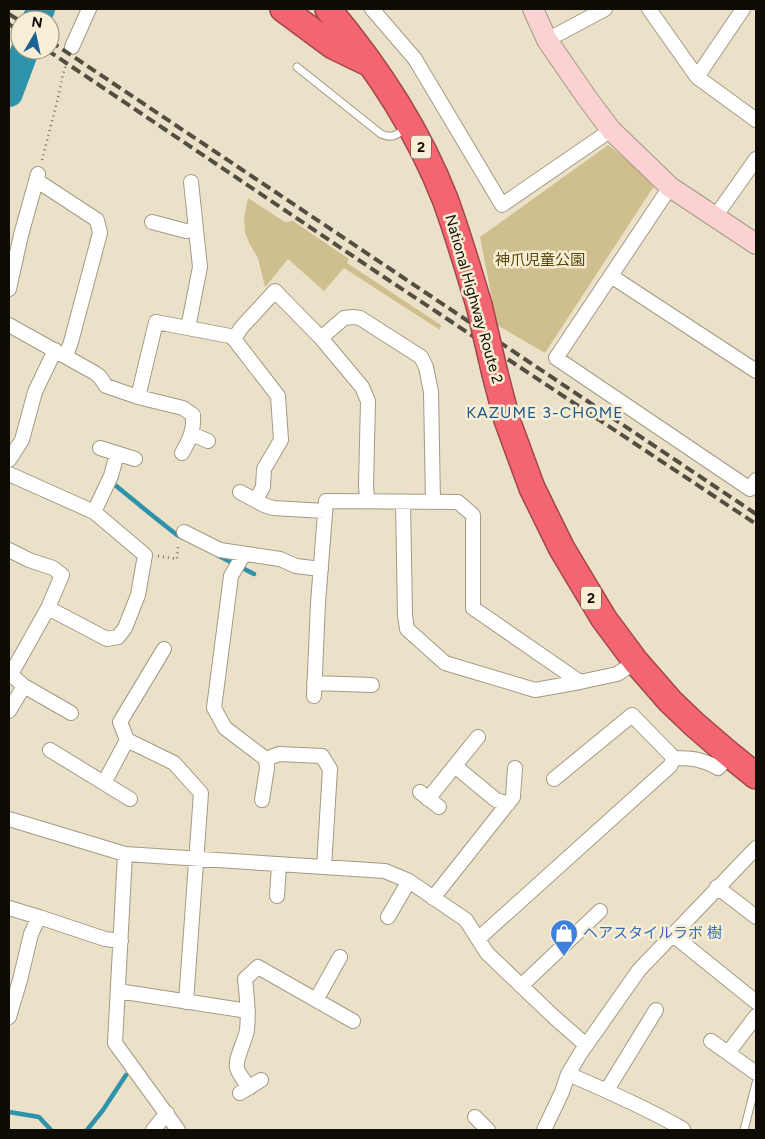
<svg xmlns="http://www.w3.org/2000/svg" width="765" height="1139" viewBox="0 0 765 1139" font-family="Figtree,'Noto Sans JP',sans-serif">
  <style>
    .green { fill: #d0bf8e }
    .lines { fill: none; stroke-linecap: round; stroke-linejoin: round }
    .stream { stroke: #2d92aa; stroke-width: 4.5 }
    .river { stroke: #2d92aa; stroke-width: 28 }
    .lane-casing { stroke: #a29a83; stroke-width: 9 }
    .street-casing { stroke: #a29a83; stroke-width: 16 }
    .secondary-casing { stroke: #a29a83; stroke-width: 22 }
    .highway-casing { stroke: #a3464b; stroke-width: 28 }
    .path { stroke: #756f60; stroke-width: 2.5; stroke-dasharray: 1 4; stroke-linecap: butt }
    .lane { stroke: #fff; stroke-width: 7 }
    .street { stroke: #fff; stroke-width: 14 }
    .secondary { stroke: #fbd1d4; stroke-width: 20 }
    .highway { stroke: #f36671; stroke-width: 25 }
    .rail { stroke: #524e41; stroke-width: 4; stroke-dasharray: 10 5; stroke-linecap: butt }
    .highway-bridge-casing { stroke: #a3464b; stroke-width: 28; stroke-linecap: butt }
    .highway-bridge { stroke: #f36671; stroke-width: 25 }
    .labels { text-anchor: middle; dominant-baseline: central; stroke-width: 5; stroke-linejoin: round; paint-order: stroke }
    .shield { fill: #f7eed5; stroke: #555043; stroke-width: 1 }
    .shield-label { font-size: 14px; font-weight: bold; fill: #0f0c05 }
    .park-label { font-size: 15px; fill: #58460b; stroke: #f7eed5 }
    .street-label { font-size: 15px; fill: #0f0c05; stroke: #f7eed5 }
    .shop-label { font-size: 15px; fill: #366cbe; stroke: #f7eed5; text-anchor: start }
    .neighbourhood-label { font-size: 16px; letter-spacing: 1px; fill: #1a5989; stroke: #f7eed5 }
  </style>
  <rect width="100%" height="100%" fill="#eae1c8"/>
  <path class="green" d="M608,145l48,38 -111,170 -48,-28 -17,-88z
    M248,198l37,24 8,-1 56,38 -2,4 94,62 -1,5 -96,-62 -20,23 -36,-32 -21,26 -2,2 -7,-29 -9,-15 -4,-11 -1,-14z"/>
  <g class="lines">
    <path class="stream" d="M115,485l38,31 24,19 6,3
      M217,555l37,19
      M9,1112l30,5 12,13
      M87,1130l16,-20 23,-35"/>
    <path class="river" d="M36,20l5,-11
      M9,93l16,-43"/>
    <g class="lane-casing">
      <path id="lane" d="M297,67l84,67c12,5 15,1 25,-6
        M744,1130l12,-47"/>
    </g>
    <g class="street-casing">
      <path id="street" d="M372,9l43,50 87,146 109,-75
        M649,9l48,68 59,43
        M547,40l58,-31
        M72,47l17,-38
        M697,77l46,-68
        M36,180l61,40 3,13 -29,109 -5,14
        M670,187l-114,171 194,131 6,-9
        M715,217l41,-58
        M152,222l34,9 10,-2
        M611,276l145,95
        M9,289l12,-54 17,-61
        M9,325l86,48 5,4 6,9 32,11 45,11 10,7c1,16 -3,24 -11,38
        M188,328l12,-61 -9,-85
        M321,338l23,-20 9,-1 7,1 61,39 5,10 5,25 2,110
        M234,339l7,-11 34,-37 46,47 41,49 6,14 -2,84 1,16
        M138,397l18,-75 74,14 4,3 44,57 3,44 -17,29 -1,18 -7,13
        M192,434l16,7
        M100,448l35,11
        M9,460l13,-20 13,-48 20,-42
        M9,474l85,38 51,43 -7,40 -13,33 -7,9 -11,2 -59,-31
        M240,492l24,13 9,3 52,3
        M403,502l2,113 2,14 38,34 90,27 45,-8 37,-8 19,-12
        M94,512l17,-36 6,-22
        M184,532l36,18 60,9 16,7 25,3
        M9,550l20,10 24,8 9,7 -14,33 -37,66
        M244,554l-13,22 -17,132 11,20 41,31 13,-5 43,2 8,13 -6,98
        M164,649l-44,73 7,18 47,23 27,30 -15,209
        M9,673l15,13 47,27
        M314,683l58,2
        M314,696l4,-93 8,-102 132,1 15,13v93l107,74
        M9,711l15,-25
        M50,750l80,49
        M455,766l41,34 12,4
        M554,779l78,-64 42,43c18,0 28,1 44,10l12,-13
        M104,783l23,-43
        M420,792l19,15
        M428,799l50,-62
        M262,800l5,-32 -1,-9
        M9,819l116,35
        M717,887l39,30
        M277,896l2,-32
        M433,898l80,-101 2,-29
        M9,908l30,9 66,22 16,2
        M388,917l21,-36
        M673,935l83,67
        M478,939l192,-173 4,-8
        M521,986l79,-75
        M118,991l130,20
        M316,1000l24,-43
        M9,1017l11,-37 11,-46 8,-17
        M711,1041l45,32
        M728,1053l28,-37
        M568,1074c40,17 78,34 115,55
        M249,1088c-3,-5 -11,-15 -12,-20 -2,-10 8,-26 10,-38 2,-17 0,-34 -2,-51l13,-12 95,54
        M607,1090l49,-80
        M240,1093l21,-13
        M475,1117l13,13
        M153,1130l14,-17
        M178,1130l-63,-87 10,-189 260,17 24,10 57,39 21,33 67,64 32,28
        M544,1130l18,-38 6,-18 12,-20 59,-84 117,-122"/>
    </g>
    <g class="secondary-casing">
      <path id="secondary" d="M533,9l14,31 40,58 24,32 59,57 86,57"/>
    </g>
    <g class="highway-casing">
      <path id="highway" d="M283,9l50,37 35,17
        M328,9c48,57 90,121 117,190 13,35 23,70 34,106
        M495,374l12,46 25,68 30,61 42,70 32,43 34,39 24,23 36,31 26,21"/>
    </g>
    <path class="path" d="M42,160l16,-62 5,-24 5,-15
      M158,556l19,3 1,-13"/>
    <use href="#lane" class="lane"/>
    <use href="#street" class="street"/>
    <use href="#secondary" class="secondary"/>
    <use href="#highway" class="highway"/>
    <path class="rail" d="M9,14l11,7
      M9,24l11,8
      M50,41l706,473
      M47,50l337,227 372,247"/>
    <g class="highway-bridge-casing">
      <path id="highway-bridge" d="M479,305l16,69"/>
    </g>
    <use href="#highway-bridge" class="highway-bridge"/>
  </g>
  <defs>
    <g id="shop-pin" transform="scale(1.4375)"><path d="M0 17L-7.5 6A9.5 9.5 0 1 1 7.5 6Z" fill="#3f7fe0" stroke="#f7eed5"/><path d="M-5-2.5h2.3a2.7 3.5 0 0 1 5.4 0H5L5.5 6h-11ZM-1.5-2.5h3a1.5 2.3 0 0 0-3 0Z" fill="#fff"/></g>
  </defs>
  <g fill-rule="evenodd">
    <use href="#shop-pin" x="564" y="933"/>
  </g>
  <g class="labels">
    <g class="shield">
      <rect x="411" y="135.5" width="20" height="23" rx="4"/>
      <rect x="581" y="586.5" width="20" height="23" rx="4"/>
    </g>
    <g class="shield-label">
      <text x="421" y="147">2</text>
      <text x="591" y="598">2</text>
    </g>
    <g class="park-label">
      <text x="540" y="260">神爪児童公園</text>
    </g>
    <g class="street-label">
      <text transform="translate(474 299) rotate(74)">National Highway Route 2</text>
    </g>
    <g class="shop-label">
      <text x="583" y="933">ヘアスタイルラボ 樹</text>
    </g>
    <g class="neighbourhood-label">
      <text x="545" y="412">KAZUME 3-CHOME</text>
    </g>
  </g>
  <rect width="765" height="1139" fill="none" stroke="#0f0c05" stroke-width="20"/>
  <g transform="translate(35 35) rotate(9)"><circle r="24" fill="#f7eed5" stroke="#9a9482"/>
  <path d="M0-4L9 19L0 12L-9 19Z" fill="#1a6195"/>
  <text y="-8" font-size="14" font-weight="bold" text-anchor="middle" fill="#0f0c05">N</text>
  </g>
</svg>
